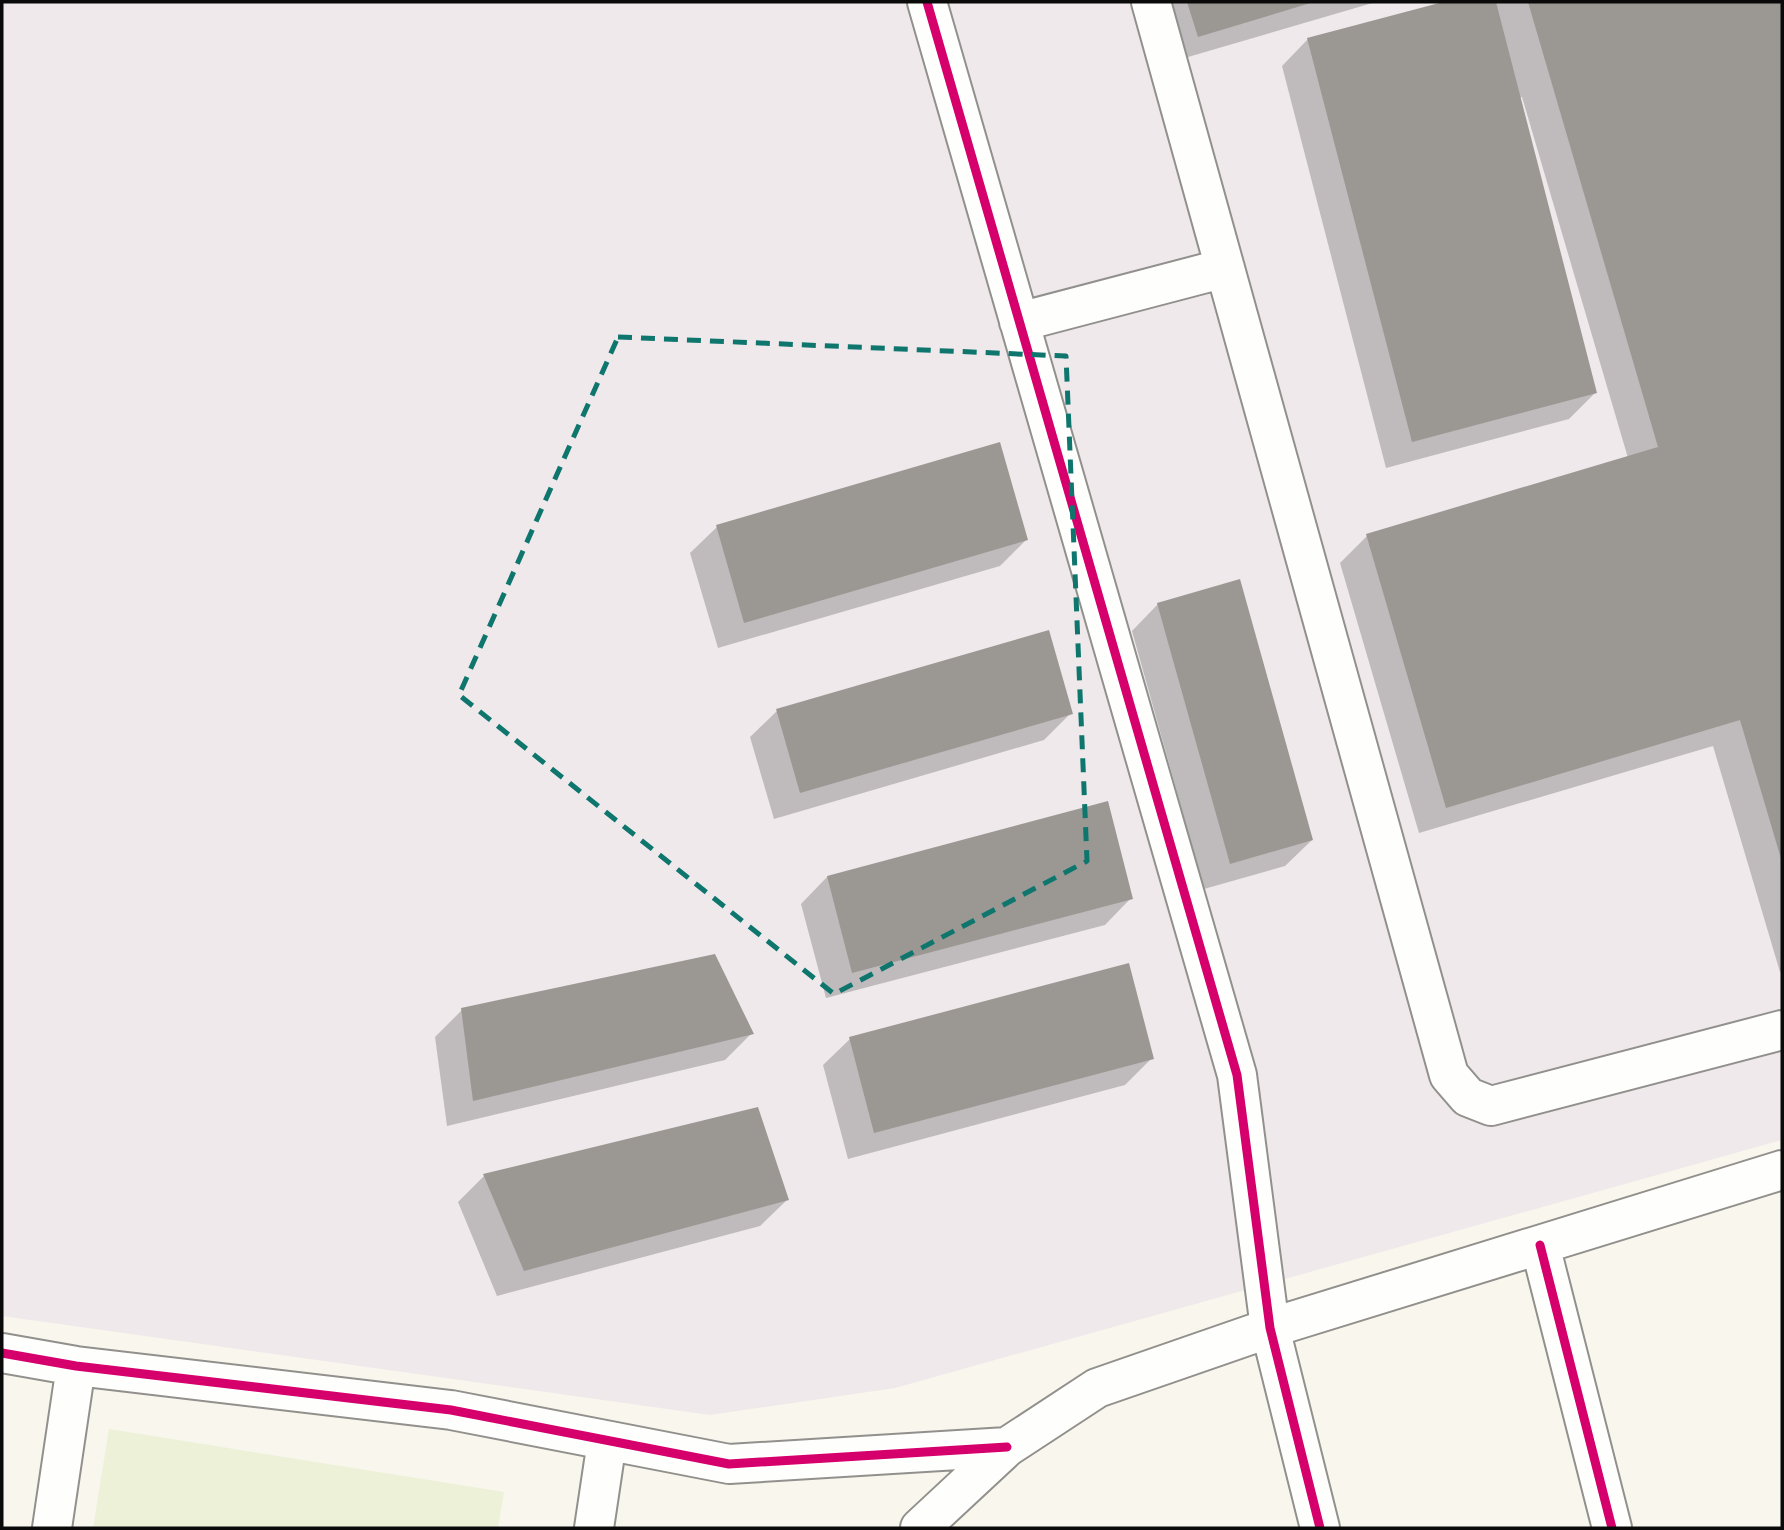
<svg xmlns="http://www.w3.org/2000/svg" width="1784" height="1530" viewBox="0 0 1784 1530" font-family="Literata,serif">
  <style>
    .industrial { fill: #efe9eb }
    .pitch { fill: #ecf1d8 }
    .shadow { fill: #0003 }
    .building { fill: #9b9894 }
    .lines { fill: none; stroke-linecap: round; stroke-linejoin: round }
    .minor-casing { stroke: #92908c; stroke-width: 42 }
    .minor { stroke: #fefefc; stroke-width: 38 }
    .cycleway-casing { stroke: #fff; stroke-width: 13 }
    .cycleway { stroke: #d6006c; stroke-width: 9 }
    .marked { fill: none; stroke: #0f766e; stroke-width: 5; stroke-dasharray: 14 9; stroke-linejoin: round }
  </style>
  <rect width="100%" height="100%" fill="#f9f6ed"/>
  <path class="industrial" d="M2,2h1780v1138l-887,248 -185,27 -708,-99z"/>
  <path class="pitch" d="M109,1429l395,63 -6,36h-405z"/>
  <path class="shadow" d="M1154,2h222l-205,60z
    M1450,2h332v969l-2,1 -67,-226 -294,87 -79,-270 27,-27 261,-78 -106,-361 -3,1 76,295 -26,26 -183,49 -104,-402 26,-27z
    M717,527l309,13 -26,26 -282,82 -28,-95z
    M1158,604l154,236 -27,26 -81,23 -72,-258z
    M777,711l294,2 -27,27 -270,79 -24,-82z
    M827,877l304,21 -26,27 -279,73 -25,-94z
    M462,1010l290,23 -27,27 -278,66 -12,-89z
    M850,1039l302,19 -27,27 -277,74 -25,-94z
    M484,1176l303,24 -27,26 -263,70 -39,-94z"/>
  <path class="building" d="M1187,2h127l-116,35z
    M1443,2h53l101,391 -185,49 -105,-404z
    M1528,2h254v860l-42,-142 -294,88 -80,-274 292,-87z
    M1000,442l28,98 -284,83 -28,-98z
    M1240,579l73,261 -83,24 -73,-261z
    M1049,630l24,84 -273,79 -24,-84z
    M1108,801l25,98 -281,74 -25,-97z
    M715,954l39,80 -281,67 -12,-93z
    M1129,963l25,96 -280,74 -25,-96z
    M758,1107l31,93 -265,71 -41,-97z"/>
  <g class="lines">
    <g class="minor-casing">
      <path id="minor" d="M927,2l310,1073 33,253 50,200
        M1151,2l298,1073 19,22 23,9 291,-76
        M1019,322l206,-54
        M1540,1245l72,283
        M2,1353l74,13 375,44 278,54 278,-17
        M52,1528l24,-162
        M594,1528l13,-87
        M920,1528l87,-81 90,-59 173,-60 512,-158"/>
    </g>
    <use href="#minor" class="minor"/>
    <g class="cycleway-casing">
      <path id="cycleway" d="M927,2l310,1073 33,253 50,200
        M1540,1245l72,283
        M2,1353l74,13 375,44 278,54 278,-17"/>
    </g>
    <use href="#cycleway" class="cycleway"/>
  </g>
  <path class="marked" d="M618,337l448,19 21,505 -253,133 -375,-299z"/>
  <rect width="1784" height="1530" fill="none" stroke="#0a0a0a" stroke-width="7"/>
</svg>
